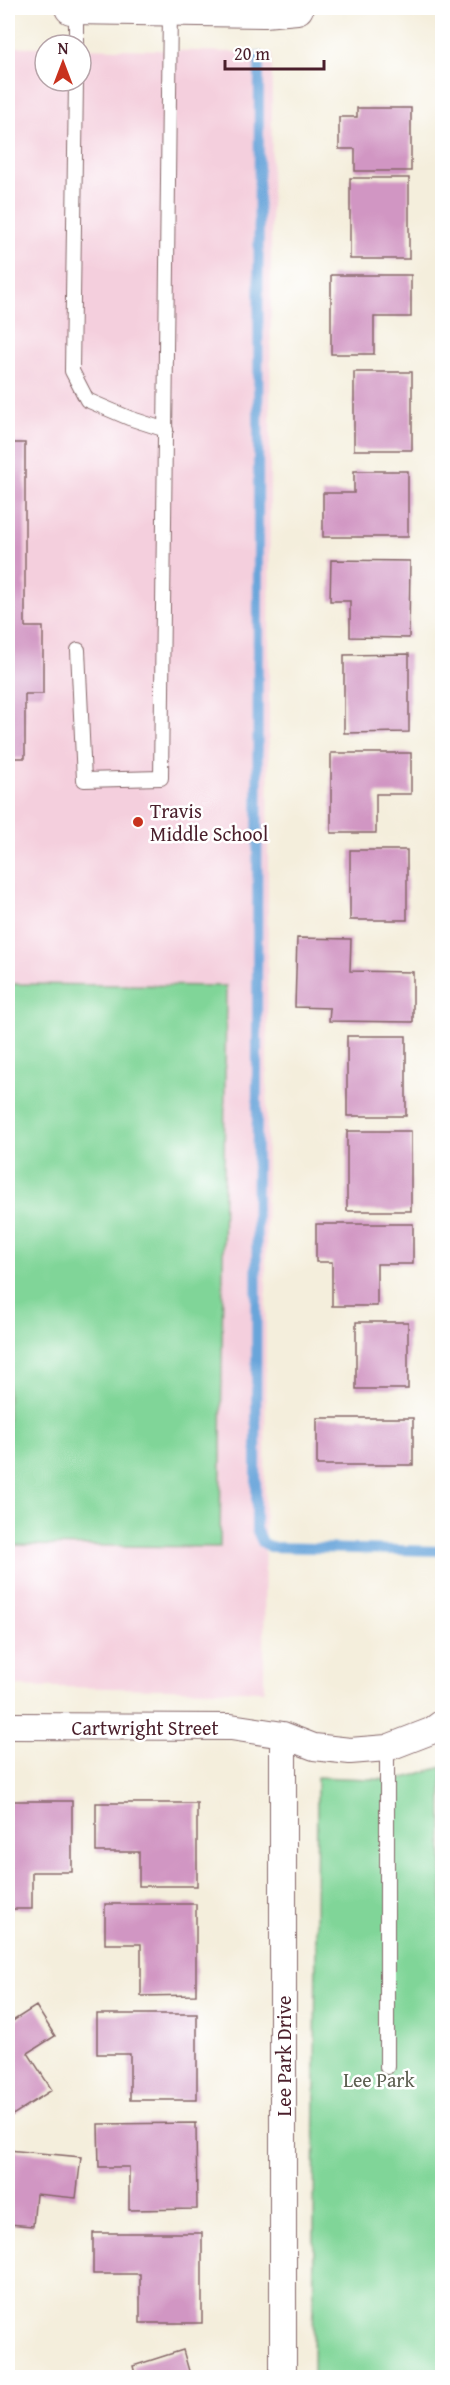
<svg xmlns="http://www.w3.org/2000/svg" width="450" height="2385" viewBox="0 0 450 2385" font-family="'Gentium Book Plus',serif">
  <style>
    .built { fill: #f4cfdd }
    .green { fill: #80d598; stroke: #657a62; stroke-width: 1.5 }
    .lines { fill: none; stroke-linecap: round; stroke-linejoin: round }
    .stream { stroke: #69a5da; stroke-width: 10 }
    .building { fill: #d196c3 }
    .service-casing { stroke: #866769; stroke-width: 16 }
    .minor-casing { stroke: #866769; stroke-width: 28 }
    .tertiary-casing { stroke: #866769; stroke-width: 34 }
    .service { stroke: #fff; stroke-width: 14 }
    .minor { stroke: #fff; stroke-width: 26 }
    .tertiary { stroke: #fff; stroke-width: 32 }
    .poi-dot { fill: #c8321e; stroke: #fff; stroke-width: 2 }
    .labels { text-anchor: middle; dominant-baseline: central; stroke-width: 5; stroke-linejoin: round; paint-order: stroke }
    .poi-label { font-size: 20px; fill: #4a1f2b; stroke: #fff; text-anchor: start }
    .street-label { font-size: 20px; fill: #4a1f2b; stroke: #fff }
    .park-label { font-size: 20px; fill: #5d5f51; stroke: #fff }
  </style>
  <rect width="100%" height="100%" fill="#fff"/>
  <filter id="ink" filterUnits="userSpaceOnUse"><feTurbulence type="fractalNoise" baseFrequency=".0167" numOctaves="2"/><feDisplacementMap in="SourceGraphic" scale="12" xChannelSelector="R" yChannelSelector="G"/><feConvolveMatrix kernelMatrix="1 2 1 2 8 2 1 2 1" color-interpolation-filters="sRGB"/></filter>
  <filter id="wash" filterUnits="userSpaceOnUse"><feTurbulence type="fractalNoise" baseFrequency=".008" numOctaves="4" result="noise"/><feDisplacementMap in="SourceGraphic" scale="24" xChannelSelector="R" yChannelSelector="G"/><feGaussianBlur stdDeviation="1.35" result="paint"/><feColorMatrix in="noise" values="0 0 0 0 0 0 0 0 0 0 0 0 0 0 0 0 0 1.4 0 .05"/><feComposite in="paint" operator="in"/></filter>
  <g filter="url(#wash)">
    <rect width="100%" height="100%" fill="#f4eedc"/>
    <path class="built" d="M8,47h37v34h36v-33l191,5 -8,1638 -256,-5z"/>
    <path class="green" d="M8,984l218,2 -6,561 -212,-2z
      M442,1767v610l-129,1 4,-601 81,3z"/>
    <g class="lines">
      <path class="stream" d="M259,56l-3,1473 6,13 8,5 172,4"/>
    </g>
    <g id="blocks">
      <path class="building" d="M357,108h54v63h-56v-22h-16v-32h18z
        M350,178h59v81h-59z
        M331,275h80v42h-37v37h-43z
        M354,372h58v78h-58z
        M8,443h17v184h18v67h-18v64h-17z
        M354,471h54v66h-85v-44h31z
        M331,560l79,1 -1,77 -59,-1v-36h-20z
        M409,654v78l-65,1v-78z
        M331,753h80v41h-35v39h-45z
        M350,850h57v70h-57z
        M297,938l54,1 -1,32 63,1v50l-84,-1 1,-13 -35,-1z
        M347,1036h59v80h-59z
        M347,1131h64v80h-64z
        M316,1224h97v40h-36v42h-45v-44h-16z
        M356,1322h52v67h-52z
        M317,1418h96v47h-96z
        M8,1801h64v71h-40v37h-24z
        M96,1803h101v83h-58v-34h-43z
        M105,1904h91v91l-55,1v-52h-36z
        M36,2006l19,30 -27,17 24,37 -44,28v-94z
        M97,2014h100v86h-67v-46h-33z
        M196,2123l1,86 -68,1v-43h-30l-1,-43z
        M8,2150l73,7 -5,41 -40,-4 -3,32 -25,-2z
        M93,2233h109v90h-62v-49h-47z
        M183,2350l8,28h-55l-3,-12z"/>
    </g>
  </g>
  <g filter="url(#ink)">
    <use href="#blocks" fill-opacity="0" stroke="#866769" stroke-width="1.5"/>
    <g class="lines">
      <g class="service-casing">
        <path id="service" d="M76,45v-37
          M76,81l-4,290 15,29 42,18 37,12
          M78,650l6,130 77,-2 9,-769
          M387,1748v319"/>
      </g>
      <g class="minor-casing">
        <path id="minor" d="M8,1726l223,1 52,8 31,12 36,4 37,-3 44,-17 11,-8
          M283,1735v643"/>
      </g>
      <g class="tertiary-casing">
        <path id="tertiary" d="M71,8l193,3 33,-3"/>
      </g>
      <use href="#service" class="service"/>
      <use href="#minor" class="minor"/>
      <use href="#tertiary" class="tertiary"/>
    </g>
  </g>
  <circle class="poi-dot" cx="138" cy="822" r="6"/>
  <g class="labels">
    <g class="poi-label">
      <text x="150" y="810">Travis<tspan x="150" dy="23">Middle School</tspan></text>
    </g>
    <g class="street-label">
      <text x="145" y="1727">Cartwright Street</text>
      <text transform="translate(283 2056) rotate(-90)">Lee Park Drive</text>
    </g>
    <g class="park-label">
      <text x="379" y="2079">Lee Park</text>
    </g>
  </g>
  <rect width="450" height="2385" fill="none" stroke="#fff" stroke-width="30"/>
  <g transform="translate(63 63)"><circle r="28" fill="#ffffff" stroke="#b7a5aa" stroke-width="1.5"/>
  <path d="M0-4.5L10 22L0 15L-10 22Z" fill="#c8321e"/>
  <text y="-9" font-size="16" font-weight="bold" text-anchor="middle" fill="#4a1f2b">N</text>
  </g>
  <path d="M225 60v9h99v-9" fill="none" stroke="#4a1f2b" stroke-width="3"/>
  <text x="234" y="60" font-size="18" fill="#4a1f2b" stroke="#ffffff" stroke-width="4.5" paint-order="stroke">20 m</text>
</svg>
